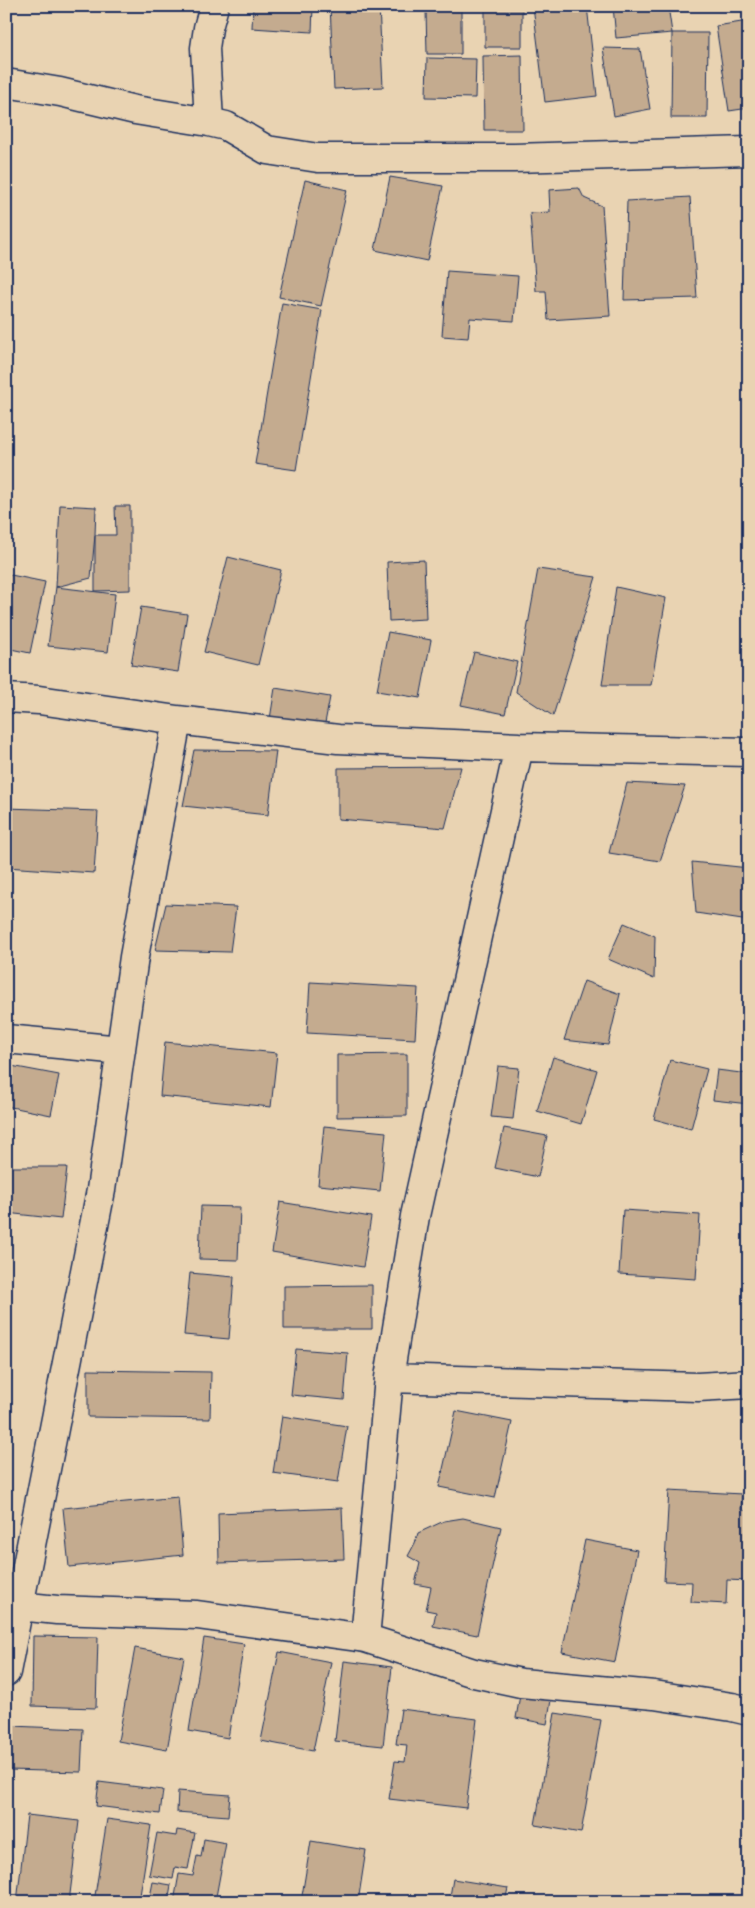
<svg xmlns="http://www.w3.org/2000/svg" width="755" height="1908" viewBox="0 0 755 1908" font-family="Caveat,sans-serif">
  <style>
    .building { fill: #c4ab8f; stroke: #1b2f5e }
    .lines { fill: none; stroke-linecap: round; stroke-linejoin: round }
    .minor-casing { stroke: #1b2f5e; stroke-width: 31 }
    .minor { stroke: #e9d3b2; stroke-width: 28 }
  </style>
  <rect width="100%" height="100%" fill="#e9d3b2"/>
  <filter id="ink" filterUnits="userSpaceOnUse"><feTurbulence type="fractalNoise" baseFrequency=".02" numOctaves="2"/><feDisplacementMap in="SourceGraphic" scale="10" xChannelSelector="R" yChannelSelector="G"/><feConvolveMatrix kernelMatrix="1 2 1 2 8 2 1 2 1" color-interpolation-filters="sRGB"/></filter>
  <g filter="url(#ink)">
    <path class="building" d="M253,6h60l-1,26 -60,-4z
      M330,6h49l4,81 -49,2z
      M533,6h54l10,90 -52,6z
      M613,6h55l4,27 -56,5z
      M461,9v45h-34l-1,-44z
      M485,10h37v37h-37z
      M748,21l1,87 -20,3 -13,-85z
      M672,33h36l-1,85h-36z
      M603,48l37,1 10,60 -36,7z
      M522,55l1,75h-39l-1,-74z
      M427,58l49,1 -1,39 -49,-1z
      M390,177l53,9 -16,75 -52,-11z
      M305,180l42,10 -26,116 -42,-9z
      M579,188l5,10 18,8 8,110 -62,4 -2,-29h-10l-6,-78 20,-1 -1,-22z
      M690,197l7,101 -73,2 3,-99z
      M447,271l71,5 -4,45 -44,-3 -2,20 -26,-2z
      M282,303l40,7 -26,160 -41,-6z
      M60,505l36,2 -1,28 -4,43 -35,9z
      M115,506h15v84l-35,1v-56h21z
      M228,557l53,13 -23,95 -54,-13z
      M424,560l2,59 -37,2 -2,-59z
      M538,569l58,8 -43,139 -37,-24z
      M6,574l39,8 -15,71 -24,-5z
      M56,587l59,7 -7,58 -60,-6z
      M616,587l50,11 -15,87h-49z
      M141,607l46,7 -9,58 -47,-7z
      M388,632l43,8 -11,58 -43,-7z
      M474,652l43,10 -12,52 -44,-9z
      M275,688l55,9 -6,31 -54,-9z
      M194,750l82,1 -8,64 -85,-9z
      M461,767l-16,61 -107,-9v-51z
      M627,783l58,3 -25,75 -51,-8z
      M6,808l92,3 -4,62 -88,-6z
      M692,862l57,6v53l-53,-8z
      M166,904l70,3 -6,45 -75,-2z
      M624,923l31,13 -1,43 -46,-20z
      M584,981l36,13 -12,51 -44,-5z
      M310,982l108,6 -3,51 -108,-6z
      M165,1042l112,11 -6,54 -111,-11z
      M407,1054v62l-70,1v-62z
      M553,1057l44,13 -16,54 -44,-13z
      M670,1060l37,9 -16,60 -37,-10z
      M6,1065l53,10 -8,40 -45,-9z
      M498,1066l21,2 -6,51 -22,-2z
      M717,1070l32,4v30l-36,-4z
      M324,1126l62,6 -6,59 -62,-6z
      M504,1128l43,8 -9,41 -43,-9z
      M6,1167h61l-6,52 -55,-6z
      M280,1202l91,15 -8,50 -91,-15z
      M201,1206l39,1 -2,53 -39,-1z
      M623,1210l77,5 -4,64 -77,-5z
      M190,1273l44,4 -5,62 -45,-4z
      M372,1285v44h-88v-43z
      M296,1349l52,4 -4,47 -53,-5z
      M88,1370l123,2 -1,47 -122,-2z
      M456,1411l56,11 -17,76 -56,-11z
      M282,1416l65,10 -9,56 -65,-9z
      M669,1490l73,4 -1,16 8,1v70l-22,-1 -1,24 -35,-2 1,-20 -28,-1z
      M178,1497l5,58 -114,12 -6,-59z
      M342,1508l2,51 -125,4 -1,-50z
      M463,1518l38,9 -24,108 -44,-9 3,-14 -10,-2 5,-23 -16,-3 5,-21 -12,-7 7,-13 3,-10 26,-12z
      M585,1540l52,10 -22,112 -53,-10z
      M33,1636l65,1 -2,71 -64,-2z
      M204,1638l40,6 -16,94 -39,-7z
      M135,1648l49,9 -17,93 -49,-9z
      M279,1652l52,10 -18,89 -52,-10z
      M344,1661l48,6 -9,79 -48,-5z
      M520,1695l31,5 -4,24 -31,-6z
      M401,1709l76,10 -11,89 -77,-9 6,-38 10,1 2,-17 -11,-1z
      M555,1713l46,7 -20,113 -46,-8z
      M11,1726l72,3 -2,43 -72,-2z
      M99,1782l64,8 -3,24 -64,-8z
      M178,1791l52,4 -2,21 -51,-4z
      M27,1815l52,6 -10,81h-52z
      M107,1819l44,6 -12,77h-45z
      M177,1830l18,3 -7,36 -13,-2 -2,12 -24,-4 8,-42 19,3z
      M204,1839l22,4 -11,59h-41l5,-28 14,2 4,-20 4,1z
      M311,1841l55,9 -8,52h-57z
      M453,1879l55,9 -3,14h-56z
      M153,1882l18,3 -3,17h-19z"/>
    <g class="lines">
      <g class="minor-casing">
        <path id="minor" d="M6,83l54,9 75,18 74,12 17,4 41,24 51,8h196l235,-7
          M209,122l-4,-74 3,-20 6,-22
          M6,698l33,2 138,20 161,19 181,8 230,5
          M177,720l-43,237 -33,233 -82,416 38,4 140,5 168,23 109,35 47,10 133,12 78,12 17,4
          M6,1039l115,11
          M389,1378l309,9 51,-3
          M365,1638l24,-260 26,-162 104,-469
          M6,1672l13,-66"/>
      </g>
      <use href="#minor" class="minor"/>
    </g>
  </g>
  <rect width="755" height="1908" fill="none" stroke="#e9d3b2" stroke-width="25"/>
  <rect x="12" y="12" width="730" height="1883" fill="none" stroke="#1b2f5e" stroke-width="2" filter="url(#ink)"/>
</svg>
